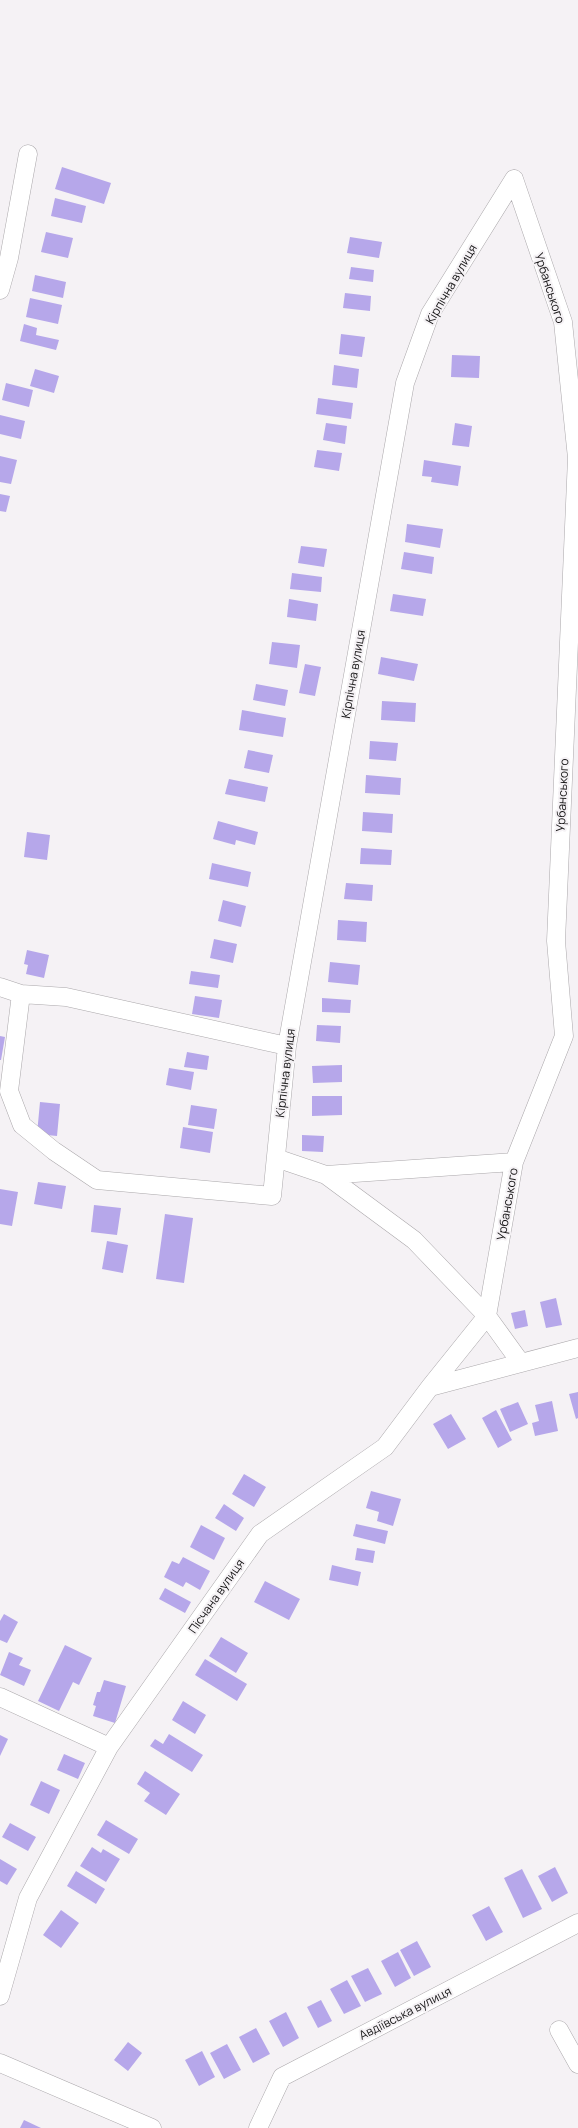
<svg xmlns="http://www.w3.org/2000/svg" width="578" height="2128" viewBox="0 0 578 2128" font-family="Manrope,sans-serif">
  <style>
    .building { fill: #b6a7ea }
    .lines { fill: none; stroke-linecap: round; stroke-linejoin: round }
    .minor-casing { stroke: #aba8ab; stroke-width: 19 }
    .minor { stroke: #fff; stroke-width: 18 }
    .labels { text-anchor: middle; dominant-baseline: central; stroke-width: 4; stroke-linejoin: round; paint-order: stroke }
    .street-label { font-size: 12px; fill: #151415; stroke: #f5f2f5 }
  </style>
  <rect width="100%" height="100%" fill="#f5f2f5"/>
  <path class="building" d="M62,167l49,16 -7,21 -49,-15z
    M55,198l31,8 -4,17 -31,-7z
    M46,232l27,6 -5,20 -27,-6z
    M350,237l32,5 -3,16 -32,-5z
    M351,267l23,3 -1,12 -24,-3z
    M35,275l31,7 -3,16 -31,-7z
    M345,293l26,3 -1,15 -27,-3z
    M30,298l32,7 -4,19 -32,-7z
    M24,324l13,4 -1,7 23,5 -3,10 -36,-9z
    M341,334l24,3 -3,20 -23,-3z
    M452,355l28,1 -1,22 -28,-1z
    M334,365l25,4 -2,19 -25,-3z
    M35,369l24,7 -5,17 -24,-7z
    M6,383l27,7 -4,17 -27,-7z
    M318,398l35,5 -2,16 -35,-5z
    M0,415l25,6 -4,18 -21,-5z
    M326,423l21,3 -2,18 -22,-4z
    M455,423l17,3 -3,21 -17,-2z
    M317,450l25,3 -3,18 -25,-4z
    M0,456l17,4 -6,24 -11,-2z
    M424,460l37,6 -3,20 -27,-4 1,-5 -10,-1z
    M0,494l10,2 -4,16 -6,-1z
    M407,524l36,5 -3,19 -35,-6z
    M301,546l26,3 -3,18 -26,-4z
    M404,552l30,5 -2,17 -31,-5z
    M292,573l30,4 -1,15 -31,-3z
    M393,594l33,5 -3,17 -33,-5z
    M289,599l29,5 -2,17 -29,-4z
    M272,642l28,3 -3,23 -28,-4z
    M381,657l37,7 -4,17 -36,-7z
    M305,664l16,3 -6,29 -16,-3z
    M256,684l32,6 -3,16 -32,-6z
    M382,701l34,2 -1,19 -34,-2z
    M242,710l44,8 -3,19 -44,-7z
    M370,741l28,2 -2,18 -27,-2z
    M248,750l25,5 -4,18 -25,-5z
    M366,775l35,3 -1,17 -35,-2z
    M229,779l39,8 -3,15 -40,-8z
    M363,812l30,2 -1,19 -30,-2z
    M218,821l40,11 -3,13 -19,-5 -1,5 -22,-6z
    M27,832l23,3 -3,25 -23,-3z
    M361,848l31,2 -1,15 -31,-1z
    M212,863l39,9 -3,15 -39,-8z
    M346,883l27,2 -1,16 -28,-2z
    M223,900l23,6 -5,21 -23,-6z
    M338,920l29,2 -1,20 -29,-2z
    M214,939l23,5 -4,19 -23,-5z
    M27,950l22,5 -5,23 -18,-4 2,-9 -4,-1z
    M330,962l30,3 -2,20 -30,-3z
    M191,971l29,4 -2,13 -29,-4z
    M195,996l27,4 -3,18 -27,-4z
    M322,998l29,2 -1,13 -28,-1z
    M317,1025l24,1 -1,17 -24,-2z
    M0,1036l5,1 -4,23h-1z
    M187,1052l22,4 -2,14 -23,-3z
    M342,1065v17l-29,1 -1,-17z
    M169,1068l25,4 -3,18 -25,-5z
    M312,1096h30v19l-30,1z
    M40,1102l20,2 -3,32 -20,-2z
    M191,1105l26,4 -3,20 -26,-4z
    M183,1127l30,5 -3,21 -30,-5z
    M302,1135l22,1 -1,16 -21,-1z
    M38,1182l28,4 -4,23 -28,-5z
    M0,1189l18,3 -6,34 -12,-2z
    M94,1205l27,3 -4,27 -26,-3z
    M165,1214l28,4 -9,65 -28,-4z
    M107,1241l21,4 -5,28 -21,-4z
    M556,1298l6,27 -16,3 -6,-26z
    M525,1310l3,16 -13,3 -4,-16z
    M578,1392v26l-2,1 -7,-25z
    M552,1401l6,30 -23,5 -3,-13 7,-2 -4,-16z
    M518,1402l10,22 -18,8 -10,-23z
    M496,1410l16,30 -14,8 -16,-30z
    M451,1414l15,25 -18,10 -15,-25z
    M244,1474l22,13 -12,20 -22,-13z
    M371,1491l30,8 -8,27 -16,-5 2,-9 -13,-4z
    M224,1504l20,14 -8,13 -21,-13z
    M356,1524l32,7 -3,13 -32,-8z
    M201,1525l24,13 -11,22 -24,-13z
    M357,1548l18,3 -2,12 -18,-3z
    M183,1557l27,14 -10,19 -14,-8 -3,5 -19,-10 8,-16 7,3z
    M332,1565l29,7 -3,14 -29,-6z
    M265,1581l35,18 -11,21 -35,-18z
    M165,1588l26,14 -6,11 -26,-14z
    M4,1614l14,8 -11,21 -7,-3v-19z
    M221,1637l27,16 -12,20 -27,-17z
    M65,1645l27,13 -13,27 -6,-3 -14,29 -21,-10z
    M9,1652l14,6 -4,7 12,5 -7,16 -24,-11z
    M205,1659l42,25 -10,17 -42,-26z
    M104,1680l22,6 -11,37 -22,-7 3,-10 -3,-1 4,-13h3z
    M183,1701l23,14 -11,19 -23,-14z
    M169,1734l34,21 -11,17 -42,-26 5,-7 8,5z
    M0,1735l8,4 -8,17z
    M64,1754l21,9 -7,16 -21,-9z
    M145,1771l35,23 -14,21 -22,-14 6,-8 -13,-9z
    M41,1781l19,9 -11,24 -19,-9z
    M106,1820l32,19 -9,15 -32,-19z
    M10,1823l26,14 -8,14 -26,-14z
    M92,1847l9,6 2,-4 17,10 -14,23 -26,-16z
    M0,1859l17,10 -10,16 -7,-4z
    M555,1867l13,26 -16,9 -14,-26z
    M522,1869l20,40 -19,9 -19,-40z
    M76,1871l29,18 -9,15 -29,-18z
    M489,1906l14,26 -17,9 -14,-26z
    M61,1910l18,13 -18,25 -18,-13z
    M417,1941l14,26 -17,9 -14,-26z
    M398,1952l13,26 -16,9 -14,-26z
    M368,1968l14,26 -17,8 -14,-26z
    M347,1980l14,26 -17,8 -14,-25z
    M321,2000l11,21 -14,7 -11,-21z
    M286,2012l13,26 -16,9 -14,-26z
    M256,2028l14,26 -17,9 -14,-26z
    M128,2042l14,11 -14,18 -14,-11z
    M227,2044l14,26 -17,9 -14,-26z
    M202,2051l13,26 -16,9 -14,-26z
    M24,2120l17,8h-21z"/>
  <g class="lines">
    <g class="minor-casing">
      <path id="minor" d="M0,290l9,-32 19,-104
        M0,987l21,7 45,3 221,49
        M21,994l-12,97 13,34 32,26 43,29 175,16 15,-150 118,-663 25,-69 84,-135
        M276,1158l50,17 188,-13
        M326,1175l88,65 73,76 34,47
        M430,1387l57,-71 27,-154 50,-126 -8,-95 21,-483 -14,-136 -49,-143
        M0,1697l109,50
        M0,1996l28,-98 81,-151 151,-213 125,-87 45,-60 148,-39
        M559,2030l19,34
        M0,2063l152,65
        M258,2128l24,-51 296,-154"/>
    </g>
    <use href="#minor" class="minor"/>
  </g>
  <g class="labels">
    <g class="street-label">
      <text transform="translate(451 284) rotate(-60)">Кiрпiчна вулиця</text>
      <text transform="translate(550 288) rotate(72)">Урбанського</text>
      <text transform="translate(353 674) rotate(-80)">Кiрпiчна вулиця</text>
      <text transform="translate(562 795) rotate(-87)">Урбанського</text>
      <text transform="translate(285 1073) rotate(-83)">Кiрпiчна вулиця</text>
      <text transform="translate(507 1204) rotate(-80)">Урбанського</text>
      <text transform="translate(216 1596) rotate(-55)">Пiсчана вулиця</text>
      <text transform="translate(405 2013) rotate(-27)">Авдіївська вулиця</text>
    </g>
  </g>
</svg>
